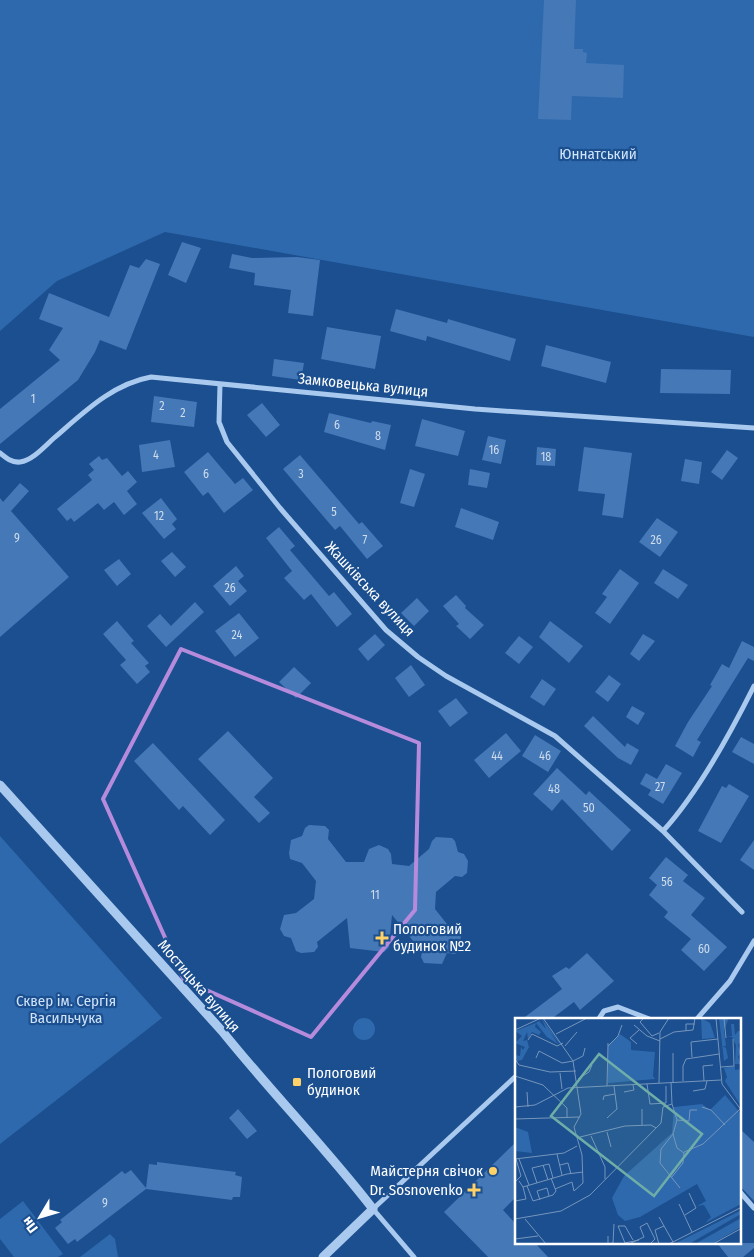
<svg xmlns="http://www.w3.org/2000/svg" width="754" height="1257" viewBox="0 0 754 1257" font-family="'Fira Sans Condensed',sans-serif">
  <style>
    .green { fill: #2e69ad }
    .building { fill: #4478b7 }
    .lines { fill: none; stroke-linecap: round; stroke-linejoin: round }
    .minor { stroke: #a9c9ee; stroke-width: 5 }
    .tertiary { stroke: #a9c9ee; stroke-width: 9 }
    .marked { fill: none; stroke: #b68bdc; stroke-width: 4; stroke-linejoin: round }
    .poi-dot { fill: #ffd166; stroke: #1b4f8f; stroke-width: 2 }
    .labels { text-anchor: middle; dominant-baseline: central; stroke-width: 4.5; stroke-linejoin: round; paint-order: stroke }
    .number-label { font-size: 12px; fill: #d0dded }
    .park-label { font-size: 15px; fill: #cfe3fa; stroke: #1b4f8f }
    .street-label { font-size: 15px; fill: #fff; stroke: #1b4f8f }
    .poi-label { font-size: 15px; fill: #fff; stroke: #1b4f8f; text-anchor: start }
    .inset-road { fill: none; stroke: #7695bc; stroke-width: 1 }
    .view { fill: #6fada8; fill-opacity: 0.15; stroke: #6fada8; stroke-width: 2.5 }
    .inset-edge { fill: none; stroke: #fff; stroke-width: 2.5 }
  </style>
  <rect width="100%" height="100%" fill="#1b4f8f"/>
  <path class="green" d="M0,0h754v337l-589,-105 -108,49 -57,50z
    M0,836l162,182 -162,126z
    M353 1029a11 11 0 1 1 22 0a11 11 0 1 1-22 0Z
    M23,1201l40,53 -5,3h-44l-14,-18v-20z
    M110,1234l5,5 3,18h-38z"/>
  <path class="building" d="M544,0h32l-2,49h9v3l4,1 -1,10 38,2 -1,33 -51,-2 -1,24 -33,-1z
    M182,242l19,6 -15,35 -18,-8z
    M232,254l20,4 45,-1 23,3 -7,56 -25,-3 3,-23 -37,-5 1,-12 -26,-5z
    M146,259l14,5 -34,86 -26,-10 -5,12 -17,28 -78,64v-35l60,-49 -11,-10 14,-22 -24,-9 10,-26 60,24 21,-52 9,3z
    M396,309l51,14 1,-4 68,20 -6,22 -83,-25 -1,5 -36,-10z
    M327,327l54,9 -6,33 -54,-10z
    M546,345l65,17 -5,21 -65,-17z
    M274,359l30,4 -3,17 -29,-4z
    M661,369l70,1 -1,24 -70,-1z
    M154,396l43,6 -3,25 -43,-5z
    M262,403l18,22 -14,12 -19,-22z
    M329,413l42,10 1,-2 19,4 -6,25 -61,-18z
    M422,419l43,12 -7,25 -43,-10z
    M488,436l18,4 -5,24 -19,-4z
    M170,440l5,27 -33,5 -3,-27z
    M537,447l19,2 -1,17 -19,-1z
    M584,447l48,6 -9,65 -21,-3 3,-21 -27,-3z
    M727,450l11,8 -16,22 -11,-8z
    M208,452l27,32 8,-6 10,12 -29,23 -16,-21 -5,4 -19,-24z
    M300,455l59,69 3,-2 21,24 -16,13 -27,-33 -5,4 -52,-61z
    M99,456l3,4 5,-2 15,18 6,-5 9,11 -10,9 10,13 -13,11 -10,-13 -10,8 -6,-7 -24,19 -3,-4 -4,3 -10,-12 35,-29 -4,-5 6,-5 -5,-6z
    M685,459l17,3 -3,22 -18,-3z
    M410,469l15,5 -11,33 -14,-4z
    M470,469l20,4 -3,15 -19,-3z
    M20,483l9,8 -18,20 58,66 -69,60v-139l3,4z
    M161,498l16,21 -5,5 4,5 -12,10 -22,-26z
    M461,508l38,14 -6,18 -38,-13z
    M657,518l21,14 -18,25 -21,-15z
    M279,527l16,19 -5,4 39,46 5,-4 18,22 -15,13 -26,-33 -7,6 -20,-22 8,-7 -26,-33z
    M172,552l14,15 -11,10 -14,-16z
    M119,559l12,15 -14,12 -13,-16z
    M236,566l8,10 -6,5 9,10 -17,15 -17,-20z
    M620,569l19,14 -29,41 -15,-11 12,-16 -5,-3z
    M663,569l25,16 -10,14 -24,-16z
    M456,595l10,11 -1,2 19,17 -14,14 -14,-13 3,-2 -16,-18z
    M417,598l12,13 -15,15 -13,-13z
    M195,602l9,10 -38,35 -19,-21 13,-12 11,12z
    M239,613l20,25 -24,19 -20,-26z
    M117,621l17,20 -3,2 18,20 -4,3 5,6 -13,12 -17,-19 6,-5 -23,-26z
    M550,621l33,25 -14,17 -30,-26z
    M375,634l10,11 -17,16 -10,-12z
    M643,634l12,7 -16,20 -9,-7z
    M519,636l14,11 -14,17 -14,-11z
    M742,641l12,6v14l-6,-3 -51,82 4,2 -8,15 -18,-11 13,-24 24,-36 -2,-1 12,-21 7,4z
    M411,665l14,20 -16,12 -14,-19z
    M294,667l17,16 -15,15 -17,-16z
    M609,675l12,9 -13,18 -13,-10z
    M542,679l14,10 -12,17 -14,-9z
    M456,698l12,15 -18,14 -12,-16z
    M632,706l13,7 -7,12 -12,-8z
    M593,716l32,31 2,-4 12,7 -8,15 -13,-7 -34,-32z
    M228,731l45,47 -19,19 16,16 -11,10 -61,-64z
    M506,733l15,18 -32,27 -15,-18z
    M535,735l26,16 -13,21 -26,-16z
    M741,737l13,7v20l-22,-12z
    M153,743l72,77 -15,15 -27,-29 -4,4 -45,-49z
    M666,764l16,9 -19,31 -15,-9 3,-5 -11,-6 6,-11 11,6z
    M557,768l29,27 3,-4 42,39 -19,21 -50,-52 -10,12 -19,-17z
    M729,784l20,12 -28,47 -23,-12 24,-45 4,2z
    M309,825l16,1 4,4 -1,9 18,23h18l5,-13 10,-4 9,4 3,5 1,10 17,2 20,-17 3,-8 4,-4 16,1 3,3 3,11 6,2 4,7 -1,12 -5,4 -7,-1 -19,16 -1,17 16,20 7,1 3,4 -1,16 -5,4 -8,-1 -5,11 -18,-1 -3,-6 1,-5 -30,-37 -3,32 -5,5 -34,-4 -3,-30 -30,24 1,5 -4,5 -13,1 -5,-2 -5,-13 -7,-2 -4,-7 4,-14 12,-2 18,-14 2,-18 -14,-18 -12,-4 -1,-6 2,-13 11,-4 3,-8z
    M754,840v30l-14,-10z
    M666,857l22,18 -5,6 22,17 -14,17 36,32 -23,24 -23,-21 10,-11 -27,-22 4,-5 -19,-17 8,-10 -8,-7z
    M587,953l27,28 -34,29 -6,-8 -24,18h-29l41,-31 -10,-13 14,-9 3,2z
    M238,1109l19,22 -10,8 -18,-21z
    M740,1129l14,13v59l-14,-15z
    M516,1142v55l-13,13 13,14v19h19l13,14h-60l-44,-45z
    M157,1162l79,10 -1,3 7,2 -2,20h-7l-1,3 -86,-11 -69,53 -2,-3 -7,5 -13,-16 7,-6 -2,-2 62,-49 3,3 6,-4 15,18 3,-24 8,1z
    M717,1243h37v5l-11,9h-15z"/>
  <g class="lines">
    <path class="minor" d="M220,384l-1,38 8,20 53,66 106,122 32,27 28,19 109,60 108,95 79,81
      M0,453c6,5 12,10 20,9 13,-2 25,-16 34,-24 29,-25 58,-54 97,-61l324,32 279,19
      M663,831c35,-38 68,-99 91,-145
      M598,1020l6,-9 14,-4 34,13
      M696,1020l34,-39 24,-40
      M740,1192l14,16
      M414,1257l-41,-48 143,-133"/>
    <path class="tertiary" d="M0,785l222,246c49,61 103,116 151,178l-50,48"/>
  </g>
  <path class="marked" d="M181,649l238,94 -4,167 -104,127 -127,-57 -81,-181z"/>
  <g class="poi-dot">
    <path d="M379.5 930.5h5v5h5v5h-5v5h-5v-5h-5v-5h5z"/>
    <rect x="292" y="1077" width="10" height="10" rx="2.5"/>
    <circle cx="493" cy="1171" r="5"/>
    <path d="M471.5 1182.5h5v5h5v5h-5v5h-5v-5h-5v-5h5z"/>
  </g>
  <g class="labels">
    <g class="number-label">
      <text x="33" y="399">1</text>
      <text x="162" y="406">2</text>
      <text x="183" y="413">2</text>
      <text x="337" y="425">6</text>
      <text x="378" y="436">8</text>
      <text x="494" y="450">16</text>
      <text x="156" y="455">4</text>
      <text x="546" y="457">18</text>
      <text x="206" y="474">6</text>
      <text x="301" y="474">3</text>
      <text x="334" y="512">5</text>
      <text x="159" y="516">12</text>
      <text x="17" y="538">9</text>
      <text x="365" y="540">7</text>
      <text x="656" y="540">26</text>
      <text x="230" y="588">26</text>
      <text x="237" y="635">24</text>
      <text x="497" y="756">44</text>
      <text x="545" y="756">46</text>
      <text x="660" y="787">27</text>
      <text x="554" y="789">48</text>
      <text x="589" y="808">50</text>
      <text x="667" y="882">56</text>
      <text x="375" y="895">11</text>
      <text x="704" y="949">60</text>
      <text x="105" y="1203">9</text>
    </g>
    <g class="park-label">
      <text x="598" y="154">Юннатський</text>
      <text x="66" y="1001">Сквер ім. Сергія<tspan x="66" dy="17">Васильчука</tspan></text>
    </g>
    <g class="street-label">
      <text transform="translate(363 385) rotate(6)">Замковецька вулиця</text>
      <text transform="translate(370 589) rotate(47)">Жашківська вулиця</text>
      <text transform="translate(199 986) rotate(49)">Мостицька вулиця</text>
    </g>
    <g class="poi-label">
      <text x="393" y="929">Пологовий<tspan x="393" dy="17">будинок №2</tspan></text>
      <text x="307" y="1073">Пологовий<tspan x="307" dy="17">будинок</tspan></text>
      <text x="483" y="1171" text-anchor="end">Майстерня свічок</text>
      <text x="463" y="1190" text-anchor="end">Dr. Sosnovenko</text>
    </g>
  </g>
  <g transform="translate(515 1018)">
    <rect width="226" height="226" fill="#1b4f8f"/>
    <path d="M186,0l9,5 5,15 -13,1zM204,0h10l-5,12 2,16h-3l3,2 2,10 -4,3zM27,1l18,24h-1l-9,-11 8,12 -11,-7 -11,-14 3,-2 7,8zM21,5l-1,4 6,5 -2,3 -7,-3 -4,7 -1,-7 -4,9 4,-1 2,7 -7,13 -5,1 -2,-6 5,1 1,-9 2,3 2,-3 -10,-4 7,-7 -7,-5zM216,6h3l1,11 3,-4h2l1,10 -3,4 3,7 -3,5 3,7h-6l1,-19 -4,-8h-5l5,-1zM105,16l11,8v8l24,2 -2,24 2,3 -47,4v-37zM220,48v4l6,-1v37l-16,-25 2,-4 -3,-9zM210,77l16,19v90l-36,19 6,-6 -7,-12 -7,1 9,-5 -9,-17 -57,33 -15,4 -7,-6 -6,-17 12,-22 48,-43 2,-26 28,-3 8,6zM0,109l13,5 4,21 -17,-2zM227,192l-1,4 -52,30h-15zM226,200v9l-29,17h-17z" fill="#2e69ad"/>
    <path class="inset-road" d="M28,0l30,43 8,53 -7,13 8,28 1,28 -9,8 -2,-9 -17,7M201,0l6,66 20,27M209,0l2,20M128,1l-3,3 12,14 7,-3M119,7l13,11 13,5M0,12l26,-12M171,13v-7h9M41,16l31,-16M145,21l14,-7 19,-2 2,-12M13,22l4,-6 25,12 6,-3M122,26l-7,-6 9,-8M50,28l12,-14M93,28l10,-10 4,-11M158,35v29M177,39l-1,-15 27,-3M21,40l3,-7 23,12 11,-2M0,41l4,6 31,7 26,-1M58,43l10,-5 2,-8M206,49l13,-1 -1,-27M45,55l2,16M0,58l28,9 24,23v10M63,61l11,-7 3,-7M168,63v-15l3,-7 33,-5M189,63l-1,-15 10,-1M144,65l1,-51 9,-14M132,66l3,20 16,-1v-17M92,68l1,-43M178,73l12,-2 2,-8M12,74l1,15M109,74l10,-2 -1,-5M88,82l1,-4 11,-2M157,86l5,16 -4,14 -12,15 -1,14 20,25M0,89l20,-2 33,-17 153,-8M187,89l9,3 14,15M127,91v16M92,100l10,-9 -3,-23M0,101l65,-2M162,102l12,1 1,-11h7M92,114l4,15M158,116l4,14 7,5M76,118l14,31v12M65,119l45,-11 26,-1 5,3M42,136l5,21M0,141l49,-6 13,-7M4,141l10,26M28,147l5,15M45,147l8,-2 3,11M156,160l12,-15 1,-11 19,-8 37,-35M4,163l4,6 44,-13 16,-2M0,164l6,-6 -5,-17M22,165l-5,-15 17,-4 4,14M12,168l6,15 20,-6 3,-4 -5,-13M25,182l-3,-9 10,-3 2,8M0,183l11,-2 -3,-12M164,186l13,28M170,197l11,-7 -7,-15M144,199l14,25M0,201l46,-8 29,-16 71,-72 2,-16 9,-3 -1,-22M10,201l21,25M93,218v8l5,-1 1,-19M0,221l23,-3M118,222l-8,-14h-7l7,17 14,-3M114,226l15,-7 -4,-10 7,-4 8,16 -5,5M144,226l-4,-14 9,-4M154,226l73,-37M198,226l29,-16"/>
    <path class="view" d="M84,36l103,80 -48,62 -103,-80z"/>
    <rect width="226" height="226" class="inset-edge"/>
  </g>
  <g transform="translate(40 1217) rotate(232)" stroke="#1b4f8f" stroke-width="4" paint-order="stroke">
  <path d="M0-4L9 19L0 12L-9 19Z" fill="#ffffff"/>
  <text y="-8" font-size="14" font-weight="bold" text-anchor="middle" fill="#ffffff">Пн</text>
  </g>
</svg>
